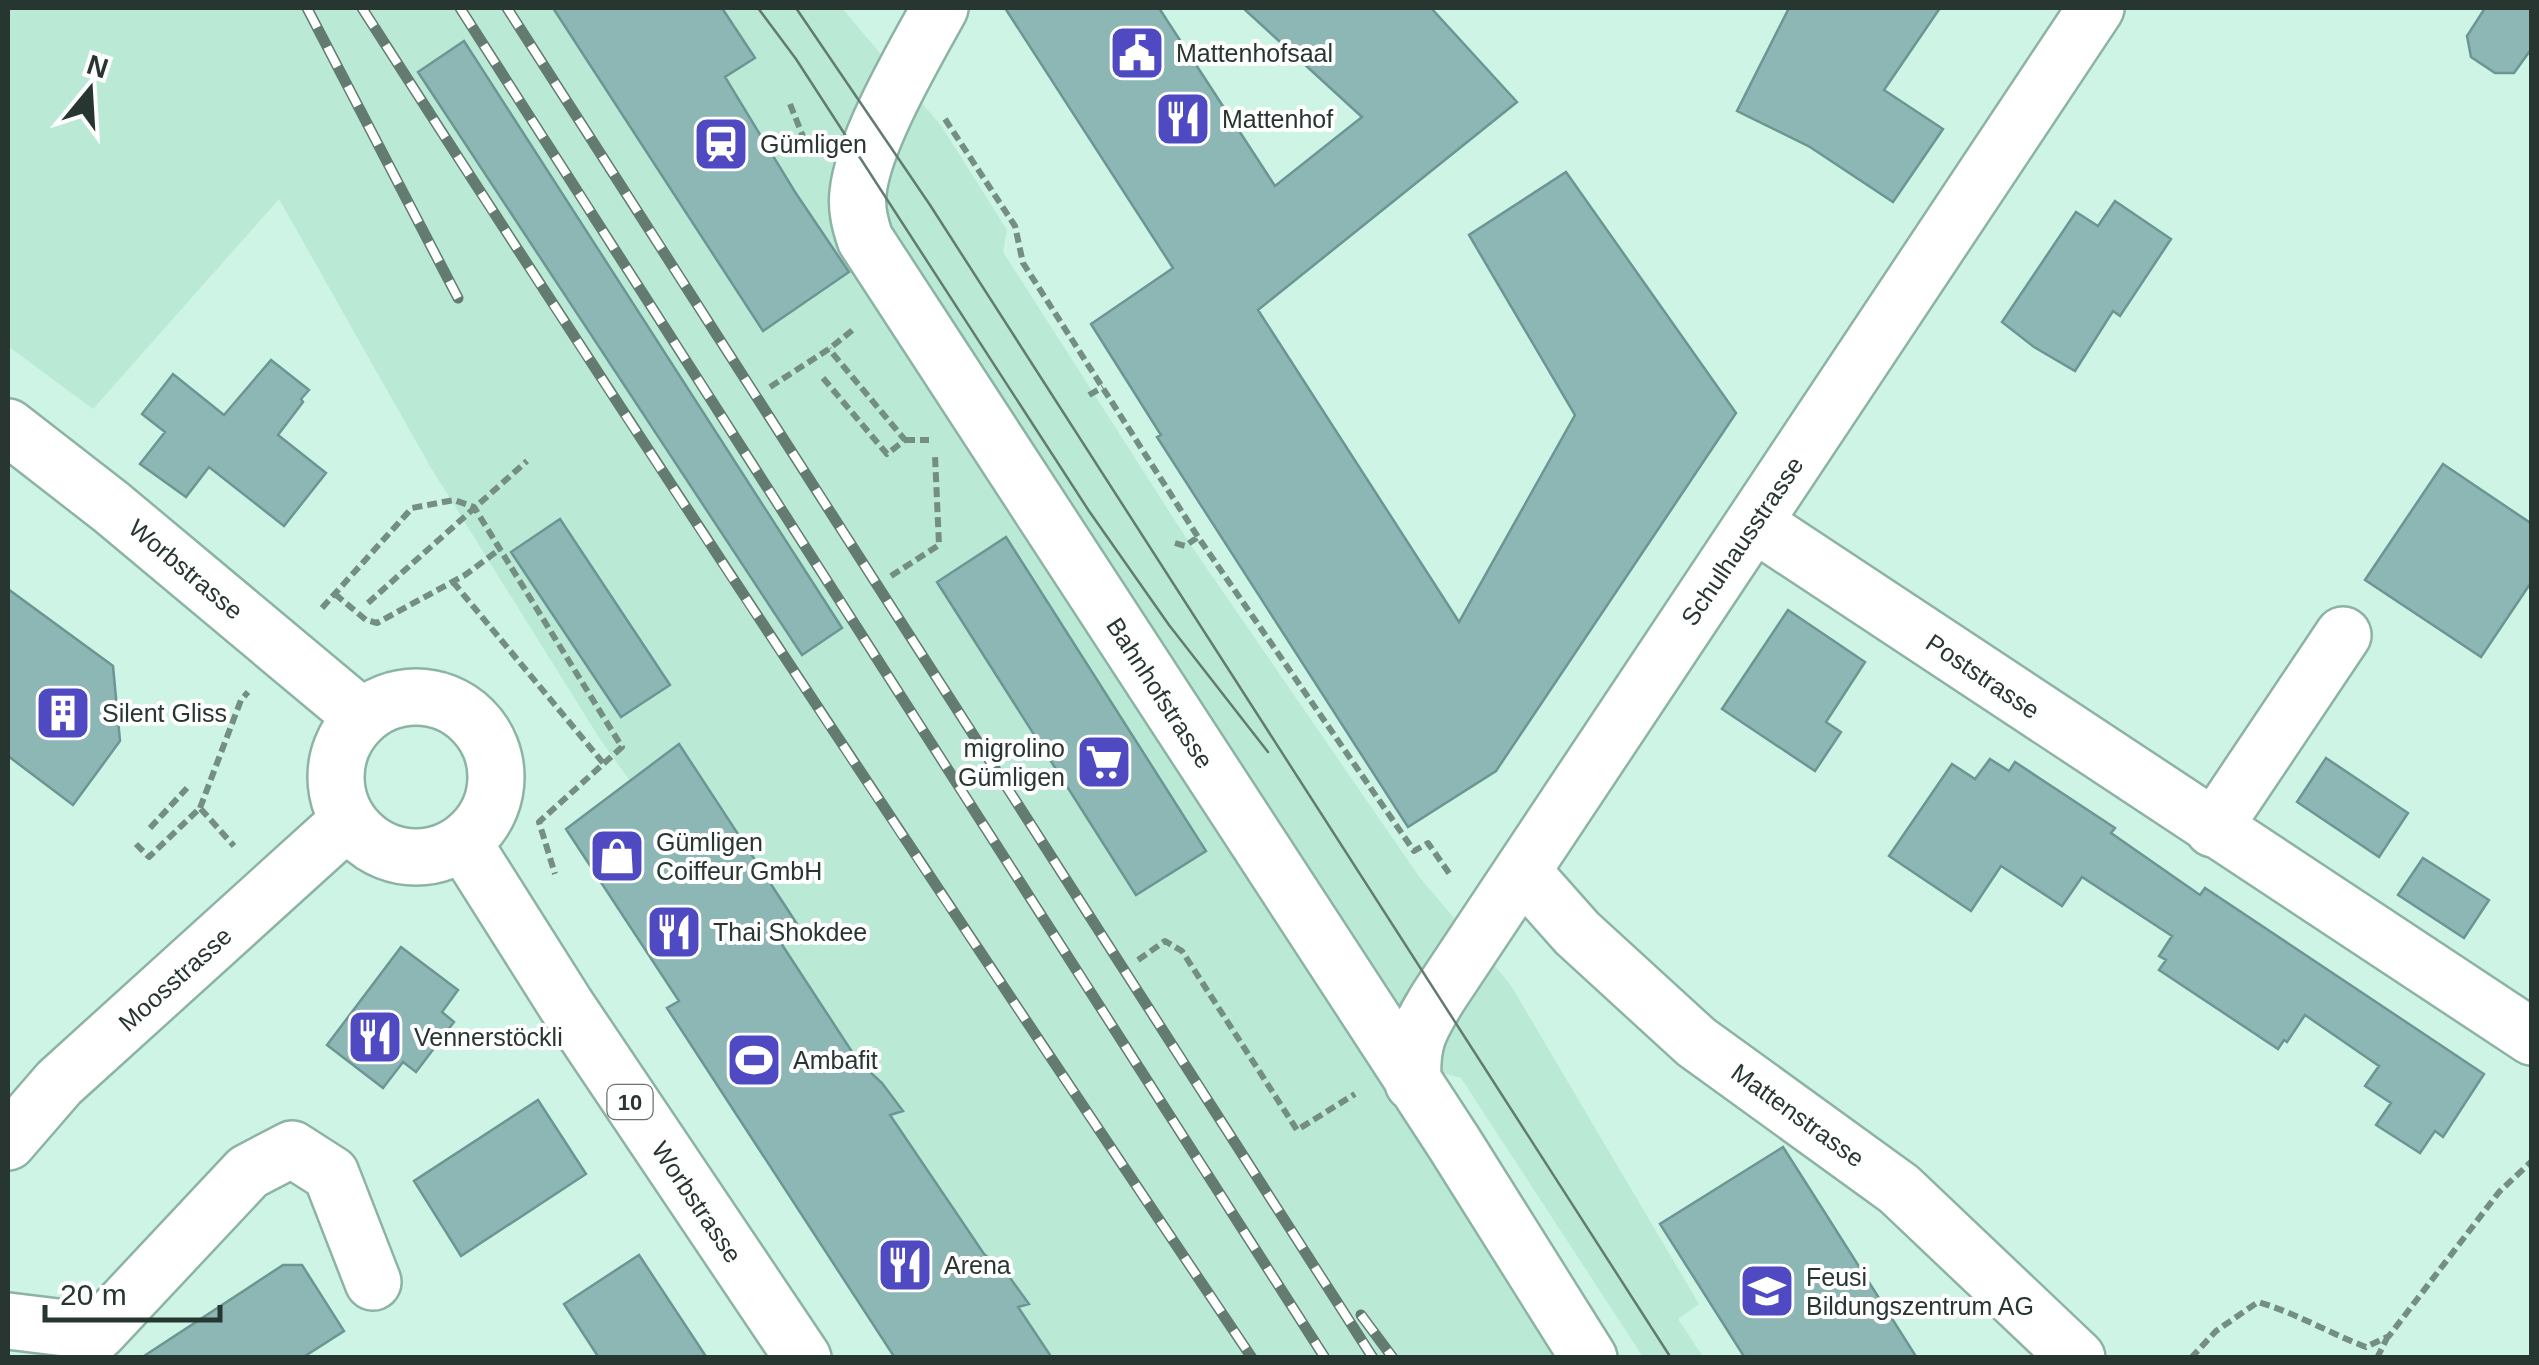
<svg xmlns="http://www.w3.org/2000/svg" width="2539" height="1365" viewBox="0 0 2539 1365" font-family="Arial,sans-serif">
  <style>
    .built { fill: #bae9d6 }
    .building { fill: #8cb7b4; stroke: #6c9693; stroke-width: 2.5 }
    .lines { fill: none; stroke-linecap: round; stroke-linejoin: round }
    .minor-casing { stroke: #8db3a4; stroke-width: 60 }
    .major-casing { stroke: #8db3a4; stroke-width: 60 }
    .path { stroke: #748e83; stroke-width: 6; stroke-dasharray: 10 5; stroke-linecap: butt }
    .minor { stroke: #fff; stroke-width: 55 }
    .major { stroke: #fff; stroke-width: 55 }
    .tram { stroke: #637b71; stroke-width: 2.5 }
    .rail-casing { stroke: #637b71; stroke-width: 11 }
    .rail { stroke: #fff; stroke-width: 8; stroke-dasharray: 22; stroke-linecap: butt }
    .labels { text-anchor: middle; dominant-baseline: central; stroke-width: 8; stroke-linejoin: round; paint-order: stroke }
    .shield { fill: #fff; stroke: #68726e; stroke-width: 2.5 }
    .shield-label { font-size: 22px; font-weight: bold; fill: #273630 }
    .poi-label { font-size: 25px; fill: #273630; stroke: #fff; text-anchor: start }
    .street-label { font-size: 25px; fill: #273630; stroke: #fff }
  </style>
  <rect width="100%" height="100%" fill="#cdf4e4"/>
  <path class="built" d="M8,8h834l100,119 65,103 -4,22 187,292 230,334 90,106 189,320 -21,15 25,38h-60l-182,-279 -86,-24 198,303h-532l-441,-618 -169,-271 -152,-269 -186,210 -85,-63z"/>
  <path class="building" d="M553,8h169l33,50 -30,19 70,115 54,80 -86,59z
    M1005,8h154l116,178 87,-69 -119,-109h188l86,94 -259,208 201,312 116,-207 -106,-180 97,-63 170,241 -240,358 -88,56 -251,-390 4,-2 -70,-111 82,-56z
    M1789,8h151l-56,82 59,39 -50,73 -83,-55 -73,-36z
    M2485,8h47v40l-18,25h-19l-24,-16 -4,-21z
    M464,41l378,587 -40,27 -384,-583z
    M2115,201l56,38 -51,77 -7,-5 -38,60 -41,-24 -32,-25 74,-110 22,14z
    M271,360l38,30 -8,9 2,3 -25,33 48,38 -42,53 -75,-59 -23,30 -46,-33 25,-32 -23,-18 31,-40 51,41z
    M2443,464l89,60v57l-51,76 -116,-77z
    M560,519l110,166 -49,32 -110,-165z
    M1006,537l200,314 -70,44 -199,-313z
    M8,589l105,77 7,75 -47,64 -65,-49z
    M1788,610l77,52 -39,60 15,10 -26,39 -93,-62z
    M679,744l118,180 -20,13 81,124 24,22 21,28 -13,4 94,139 24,21 21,29 -11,3 34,51h-157l-228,-350 12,-7 -113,-172z
    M2326,758l82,55 -29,44 -82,-55z
    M1990,759l19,12 6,-9 100,66 -4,5 89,62 5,-7 279,186 -41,63 -8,-6 -15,22 -44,-28 15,-22 -26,-17 14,-20 -74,-51 -18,27 -3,-2 -6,9 -119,-79 7,-10 -7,-4 13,-20 -90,-59 -20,29 -61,-40 -30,45 -82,-55 63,-92 23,15z
    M2423,858l66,42 -25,38 -66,-43z
    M401,947l57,43 -16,22 12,10 -38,50 -13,-10 -20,26 -56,-43z
    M538,1100l48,74 -125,82 -47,-75z
    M1783,1147l37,58 97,153h-172l-85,-134z
    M639,1255l68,103h-108l-35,-54z
    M283,1265h19l42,66 -42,27h-161z"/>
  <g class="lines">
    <g class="minor-casing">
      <path id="minor" d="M940,8c-26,47 -77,134 -82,185 -2,16 2,31 7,46l589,904 135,215
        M1754,523l778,514
        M2213,829l130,-194
        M1522,871l55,62 119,109 203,147 178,169
        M1413,1083c-2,-40 5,-53 26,-87l657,-988
        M8,1142l51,-59 289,-262
        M8,1321l90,11 150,-160 44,-23 39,25 42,108"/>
    </g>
    <g class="major-casing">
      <path id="major" d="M8,427l103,80 250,209
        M336 777a80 80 0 1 1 160 0a80 80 0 1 1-160 0Z
        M463,842l103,163 237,353"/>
    </g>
    <path class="path" d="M790,104l18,45
      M945,119l70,107 8,37 175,274 216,314 14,-8 23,33
      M823,378l64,76 18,-14 -76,-91
      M770,387l59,-38 26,-21
      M1089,395l14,-8
      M905,440h24
      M1175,543l10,3 13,-9
      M891,576l48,-31 -4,-89
      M453,582l151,182
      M335,594l31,26 11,3 88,-48 35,-26
      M368,603l159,-142
      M322,608l90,-100 42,-8 20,7 148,240 -83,75 16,52
      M200,808l41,-108 7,-8
      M150,828l37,-40
      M136,844l13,13 51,-49 34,38
      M1138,960l27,-19 17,10 115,179 58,-36
      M2191,1358l25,-27 42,-29c38,11 71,31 108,45l23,-11 110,-144 33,-31
      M2377,1358l11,-22"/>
    <use href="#minor" class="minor"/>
    <use href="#major" class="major"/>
    <path class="tram" d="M758,8l38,51 293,452 80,114 99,127
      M796,8l134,197 741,1153"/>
    <g class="rail-casing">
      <path id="rail" d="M307,8l151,290
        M362,8c291,454 589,902 890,1350
        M460,8l865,1350
        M507,8l866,1350
        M1361,1315l32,43"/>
    </g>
    <use href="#rail" class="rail"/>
  </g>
  <defs>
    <g id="civic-square" transform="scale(2.875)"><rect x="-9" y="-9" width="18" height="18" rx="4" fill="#4f4ac1" stroke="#fff"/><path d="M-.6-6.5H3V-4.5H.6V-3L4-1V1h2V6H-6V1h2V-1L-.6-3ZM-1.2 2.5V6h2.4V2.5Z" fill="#fff"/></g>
    <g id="restaurant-square" transform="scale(2.875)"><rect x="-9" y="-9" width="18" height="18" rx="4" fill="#4f4ac1" stroke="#fff"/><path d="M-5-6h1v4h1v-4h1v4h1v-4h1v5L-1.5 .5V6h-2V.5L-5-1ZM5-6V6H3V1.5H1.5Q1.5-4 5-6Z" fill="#fff"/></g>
    <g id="station-square" transform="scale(2.875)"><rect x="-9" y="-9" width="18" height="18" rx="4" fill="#4f4ac1" stroke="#fff"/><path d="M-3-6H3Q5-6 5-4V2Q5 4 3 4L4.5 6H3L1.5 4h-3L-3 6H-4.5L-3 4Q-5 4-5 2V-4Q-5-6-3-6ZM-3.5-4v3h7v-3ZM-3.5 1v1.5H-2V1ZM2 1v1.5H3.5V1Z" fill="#fff"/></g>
    <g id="building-square" transform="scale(2.875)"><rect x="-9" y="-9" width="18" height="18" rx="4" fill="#4f4ac1" stroke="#fff"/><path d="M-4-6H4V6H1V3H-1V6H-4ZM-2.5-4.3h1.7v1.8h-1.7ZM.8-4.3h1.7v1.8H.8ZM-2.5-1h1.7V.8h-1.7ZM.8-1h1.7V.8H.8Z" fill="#fff"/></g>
    <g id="supermarket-square" transform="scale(2.875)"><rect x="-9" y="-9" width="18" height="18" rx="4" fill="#4f4ac1" stroke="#fff"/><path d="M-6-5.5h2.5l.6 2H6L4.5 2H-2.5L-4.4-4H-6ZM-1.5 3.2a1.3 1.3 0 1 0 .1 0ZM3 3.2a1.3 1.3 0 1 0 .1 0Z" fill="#fff"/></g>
    <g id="shop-square" transform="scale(2.875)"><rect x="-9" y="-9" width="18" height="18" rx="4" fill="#4f4ac1" stroke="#fff"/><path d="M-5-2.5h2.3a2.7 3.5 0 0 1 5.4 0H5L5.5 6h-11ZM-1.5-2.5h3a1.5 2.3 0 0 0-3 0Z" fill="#fff"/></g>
    <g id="stadium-square" transform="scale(2.875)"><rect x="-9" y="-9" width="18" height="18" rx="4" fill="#4f4ac1" stroke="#fff"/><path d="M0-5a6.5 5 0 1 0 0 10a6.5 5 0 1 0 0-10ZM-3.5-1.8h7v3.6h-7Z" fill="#fff"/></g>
    <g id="school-square" transform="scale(2.875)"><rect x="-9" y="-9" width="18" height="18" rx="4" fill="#4f4ac1" stroke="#fff"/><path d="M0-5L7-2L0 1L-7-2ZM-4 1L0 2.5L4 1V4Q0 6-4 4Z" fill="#fff"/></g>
  </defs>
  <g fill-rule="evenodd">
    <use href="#civic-square" x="1137" y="53"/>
    <use href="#restaurant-square" x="1183" y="119"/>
    <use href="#station-square" x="721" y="144"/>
    <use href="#building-square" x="63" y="713"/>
    <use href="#supermarket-square" x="1104" y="762"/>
    <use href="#shop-square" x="617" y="856"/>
    <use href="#restaurant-square" x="674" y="932"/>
    <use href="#restaurant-square" x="375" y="1037"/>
    <use href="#stadium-square" x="754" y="1060"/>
    <use href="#restaurant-square" x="905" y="1265"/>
    <use href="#school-square" x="1767" y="1291"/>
  </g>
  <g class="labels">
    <rect class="shield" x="607.5" y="1085" width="45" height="34" rx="8"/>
    <g class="shield-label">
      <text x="630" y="1102">10</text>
    </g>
    <g class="poi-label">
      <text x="1176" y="53">Mattenhofsaal</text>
      <text x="1222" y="119">Mattenhof</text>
      <text x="760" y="144">Gümligen</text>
      <text x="102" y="713">Silent Gliss</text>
      <text x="1065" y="748" text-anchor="end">migrolino<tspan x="1065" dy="29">Gümligen</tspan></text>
      <text x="656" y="842">Gümligen<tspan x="656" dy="29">Coiffeur GmbH</tspan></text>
      <text x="713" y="932">Thai Shokdee</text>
      <text x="414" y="1037">Vennerstöckli</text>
      <text x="793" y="1060">Ambafit</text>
      <text x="944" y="1265">Arena</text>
      <text x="1806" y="1277">Feusi<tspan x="1806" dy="29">Bildungszentrum AG</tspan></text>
    </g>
    <g class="street-label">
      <text transform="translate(1742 541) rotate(-56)">Schulhausstrasse</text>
      <text transform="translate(186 569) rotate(40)">Worbstrasse</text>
      <text transform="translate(1983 676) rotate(34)">Poststrasse</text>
      <text transform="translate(1160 693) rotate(57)">Bahnhofstrasse</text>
      <text transform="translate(175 979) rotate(-42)">Moosstrasse</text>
      <text transform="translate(1798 1115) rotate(36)">Mattenstrasse</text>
      <text transform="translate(697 1202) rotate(56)">Worbstrasse</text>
    </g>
  </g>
  <rect width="2539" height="1365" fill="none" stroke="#273630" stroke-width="20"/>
  <g transform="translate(90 90) rotate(18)" stroke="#ffffff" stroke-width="8" paint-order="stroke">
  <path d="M0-8L18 38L0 25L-18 38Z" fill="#273630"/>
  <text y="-15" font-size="28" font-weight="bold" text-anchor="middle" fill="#273630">N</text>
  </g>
  <path d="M45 1305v15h175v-15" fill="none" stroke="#273630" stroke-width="5"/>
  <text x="60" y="1305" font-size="30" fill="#273630" stroke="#ffffff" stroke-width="8" paint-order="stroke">20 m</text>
</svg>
